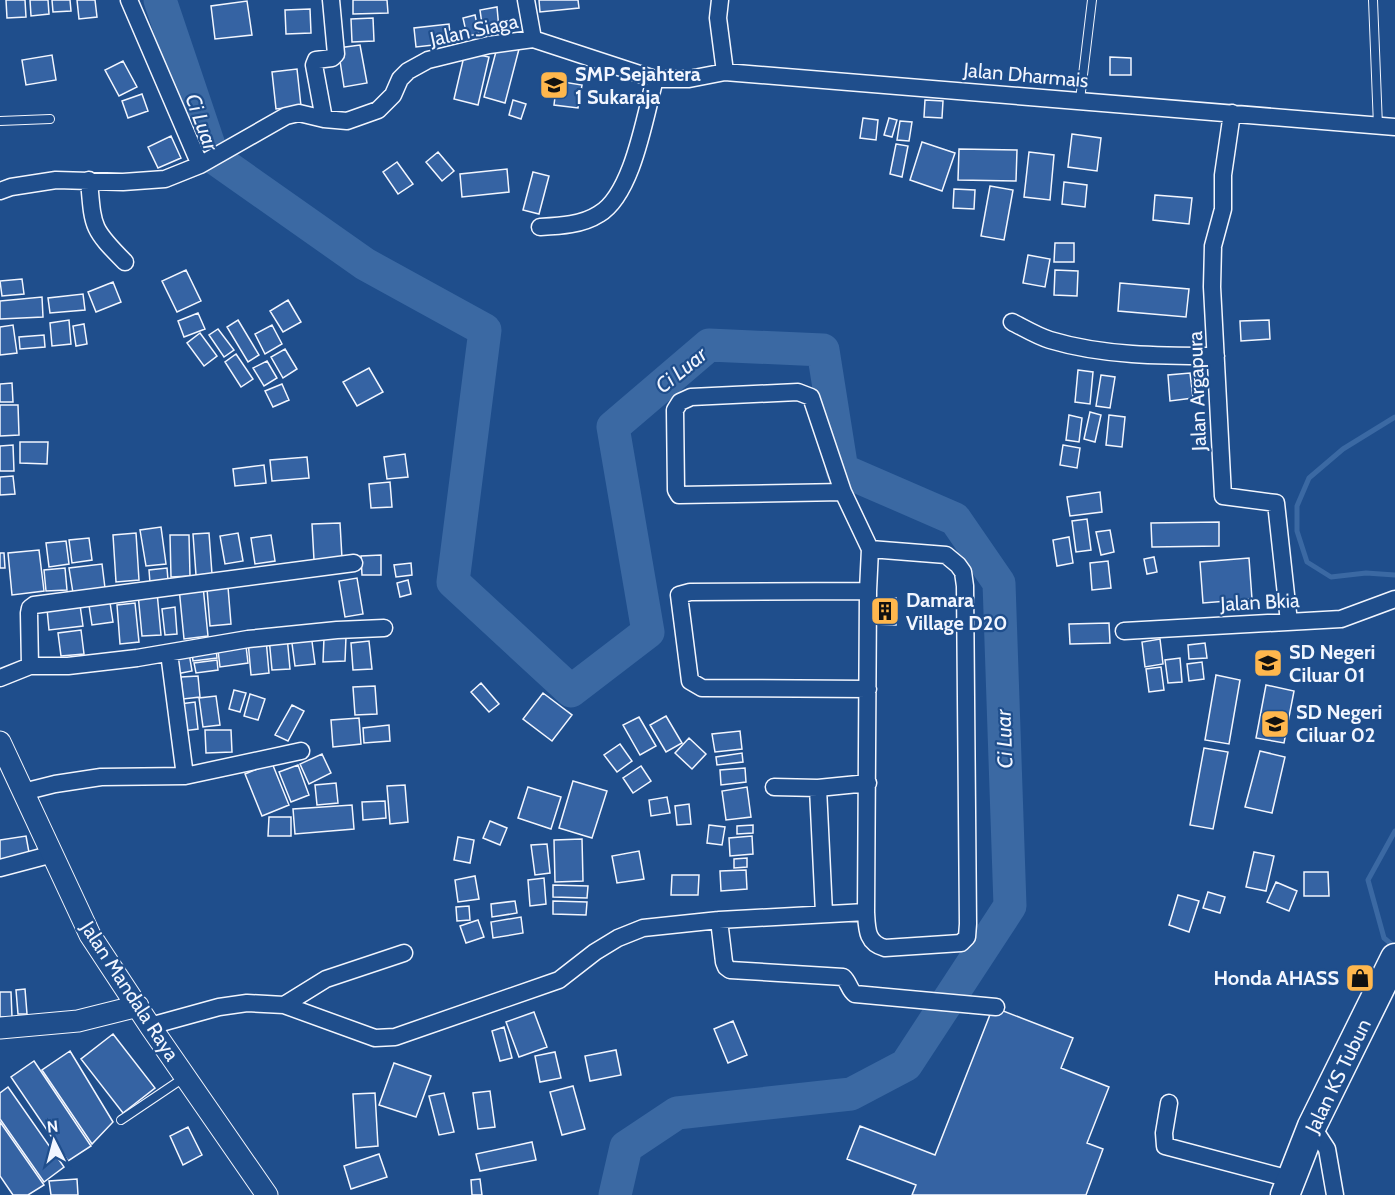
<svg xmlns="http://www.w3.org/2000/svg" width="1395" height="1195" viewBox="0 0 1395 1195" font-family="Cabin,sans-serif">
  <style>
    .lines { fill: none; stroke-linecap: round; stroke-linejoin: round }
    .stream { stroke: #3b69a3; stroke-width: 5 }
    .river { stroke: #3b69a3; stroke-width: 33 }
    .building { fill: #3563a3; stroke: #f2f6ff; stroke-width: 1.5 }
    .service-casing { stroke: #f2f6ff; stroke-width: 10 }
    .minor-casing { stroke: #f2f6ff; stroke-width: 19 }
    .tertiary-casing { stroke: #f2f6ff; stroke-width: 23 }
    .trunk-casing { stroke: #f2f6ff; stroke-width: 31 }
    .service { stroke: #1f4e8c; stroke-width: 8 }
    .minor { stroke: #1f4e8c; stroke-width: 16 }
    .tertiary { stroke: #1f4e8c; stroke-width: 21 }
    .trunk { stroke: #1f4e8c; stroke-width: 28 }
    .labels { text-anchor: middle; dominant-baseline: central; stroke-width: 4.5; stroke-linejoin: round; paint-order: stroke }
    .street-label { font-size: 20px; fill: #f2f6ff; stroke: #1f4e8c }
    .poi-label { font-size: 20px; font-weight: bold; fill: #f2f6ff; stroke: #1f4e8c; text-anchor: start }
    .water-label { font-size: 21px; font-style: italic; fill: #f2f6ff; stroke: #1f4e8c }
  </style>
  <rect width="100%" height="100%" fill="#1f4e8c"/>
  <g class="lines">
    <path class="stream" d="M1395,417l-52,32 -34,29 -12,28v25l10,31 24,15 35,-4 29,2
      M1395,831l-27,49 16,58 11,9"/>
    <path class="river" d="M160,0l53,157 152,107 120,66 -32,252 118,109 77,-59 -35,-205 96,-82 114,5 19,120 113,49 44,64 11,323 -104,159 -55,29 -174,19 -51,34 -11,48"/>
  </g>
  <path class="building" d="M6,0h19l1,17 -19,1z
    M30,0h18l1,14 -18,2z
    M52,0h18l1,11 -18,1z
    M77,0h18l2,17 -18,2z
    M353,0h34l1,13 -35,1z
    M539,0h39l1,8 -39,4z
    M247,1l5,34 -37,4 -4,-33z
    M497,7l2,22 -16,2 -3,-21z
    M310,9l1,24 -25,1 -1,-24z
    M475,15l4,19 -12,2 -4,-18z
    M373,18l1,23 -22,1 -1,-23z
    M449,24l2,19 -35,4 -2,-19z
    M498,44l21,5 -14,54 -21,-6z
    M360,45l7,38 -23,4 -6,-39z
    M465,52l24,5 -11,48 -24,-6z
    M52,55l4,25 -30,5 -4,-25z
    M1110,57l21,1v17h-21z
    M123,61l14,26 -18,9 -14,-26z
    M297,69l4,37 -25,3 -4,-37z
    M557,81l25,4 -4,23 -24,-3z
    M142,94l6,17 -20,7 -6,-17z
    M513,100l13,4 -5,15 -12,-4z
    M925,100l18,1 -1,17 -18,-1z
    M863,118l15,2 -2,20 -16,-2z
    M889,118l8,2 -5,17 -8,-2z
    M900,121l12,1 -3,19 -12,-1z
    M1072,134l29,4 -4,33 -29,-4z
    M171,136l10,22 -23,10 -10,-21z
    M922,142l33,11 -13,38 -32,-11z
    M896,144l12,2 -6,31 -12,-3z
    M959,149l58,1 -1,31 -58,-1z
    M438,152l16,19 -12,10 -16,-19z
    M1029,152l25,3 -4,45 -26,-3z
    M397,162l16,22 -15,10 -15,-22z
    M507,169l2,23 -47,5 -2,-23z
    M533,172l16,4 -10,38 -16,-4z
    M1064,182l23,3 -2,22 -23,-3z
    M990,186l23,4 -9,50 -23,-4z
    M954,189l21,1 -1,19 -21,-1z
    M1155,195l37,3 -3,26 -36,-4z
    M1055,243h19v19h-20z
    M1028,255l22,4 -5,28 -22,-4z
    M186,270l15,31 -24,11 -15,-31z
    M1055,270l23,1 -1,25 -23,-1z
    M22,279l2,15 -22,2 -2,-15z
    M113,282l8,20 -25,10 -8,-20z
    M1120,283l69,6 -3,28 -68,-6z
    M83,294l2,16 -35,3 -2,-15z
    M42,297l1,20 -43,2v-18z
    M288,300l13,22 -18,10 -13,-21z
    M198,313l7,16 -21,8 -6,-16z
    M69,320l2,24 -19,2 -2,-23z
    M238,320l21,35 -11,7 -21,-35z
    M1269,320l1,19 -29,2 -1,-20z
    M84,324l3,20 -11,2 -3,-20z
    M13,325l4,28 -17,2v-28z
    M272,325l10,19 -17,10 -10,-20z
    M218,329l16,21 -10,7 -15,-22z
    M200,333l17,23 -13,10 -17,-23z
    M44,335l1,12 -25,2 -1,-12z
    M285,349l12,20 -14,9 -12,-21z
    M236,354l17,25 -12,8 -16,-25z
    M267,361l10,17 -13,8 -11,-18z
    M369,368l14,24 -26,14 -14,-24z
    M1078,370l15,2 -3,32 -15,-2z
    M1190,373l3,25 -23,3 -2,-26z
    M1101,375l14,2 -5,31 -14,-2z
    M12,383l1,19h-13v-18z
    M282,384l7,16 -16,7 -8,-16z
    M0,405h18l1,30 -19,1z
    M1090,412l11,3 -6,27 -11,-3z
    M1069,415l13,3 -3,24 -13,-2z
    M1109,415l16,2 -3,30 -16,-2z
    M20,442h28l-1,22 -27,-1z
    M13,445l1,26h-14v-25z
    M1063,445l17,3 -3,20 -17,-3z
    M405,454l3,23 -21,2 -3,-22z
    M307,457l2,21 -37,3 -2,-21z
    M264,465l2,18 -31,3 -2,-17z
    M13,476l2,18 -15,1v-18z
    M390,482l2,25 -21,1 -2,-24z
    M1100,492l2,20 -32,4 -3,-19z
    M1087,519l4,31 -15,2 -4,-31z
    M1219,522v24l-67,1 -1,-24z
    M340,523l2,35 -28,2 -2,-36z
    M161,527l5,37 -20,2 -6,-36z
    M1110,530l4,22 -13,3 -5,-23z
    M136,533l3,47 -23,2 -3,-47z
    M209,533l3,41 -16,1 -3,-41z
    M238,533l5,28 -18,3 -5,-28z
    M170,535h19l1,41 -19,1z
    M271,535l4,26 -20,3 -4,-26z
    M1069,537l4,26 -16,3 -4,-26z
    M89,538l3,22 -20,3 -3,-23z
    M66,541l3,23 -20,3 -3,-24z
    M39,550l5,41 -32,4 -4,-42z
    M0,553h4l1,15h-5z
    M381,555v20h-19l-1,-19z
    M1154,557l3,15 -10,2 -3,-15z
    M1249,558l3,41 -49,4 -3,-41z
    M1108,561l3,27 -19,2 -2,-27z
    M411,563l1,12 -16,2 -2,-12z
    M102,564l3,24 -32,5 -4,-25z
    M65,568l2,22 -21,1 -2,-21z
    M167,568l1,12 -18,3 -1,-13z
    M357,578l6,36 -18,3 -6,-36z
    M408,580l3,14 -11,3 -3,-14z
    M203,586l5,50 -24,3 -5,-51z
    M228,587l3,37 -21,2 -3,-37z
    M157,592l4,43 -19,1 -4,-42z
    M109,596l4,26 -21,3 -4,-26z
    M896,598v27l-22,-1 1,-25z
    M135,603l4,39 -19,2 -3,-39z
    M80,605l3,21 -34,4 -2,-21z
    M175,607l2,27 -12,1 -3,-26z
    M1109,623l1,20 -40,1 -1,-20z
    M81,630l3,24 -23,2 -3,-23z
    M311,634l4,30 -20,2 -4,-30z
    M287,636l3,33 -18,1 -3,-32z
    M346,637l-1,24 -22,1 1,-24z
    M266,639l3,34 -18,2 -3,-34z
    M1160,639l3,25 -18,3 -3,-25z
    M369,641l3,28 -19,1 -2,-27z
    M1205,643l2,15 -18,1 -1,-14z
    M246,646l2,17 -28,4 -2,-17z
    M216,649l1,9 -24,3 -1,-9z
    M189,653l3,18 -16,3 -3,-18z
    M1180,658l2,24 -14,1 -3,-23z
    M217,660l1,10 -22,3 -2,-10z
    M1202,662l2,17 -15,2 -2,-17z
    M1161,667l3,23 -15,2 -3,-23z
    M1216,675l24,5 -11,64 -24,-4z
    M198,676l2,21 -17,2 -2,-22z
    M481,683l18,21 -10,8 -18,-20z
    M1266,685l28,6 -10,52 -28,-5z
    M375,686l2,28 -22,1 -2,-28z
    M234,690l12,3 -6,19 -11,-3z
    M543,693l29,22 -20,26 -29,-22z
    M250,694l15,5 -7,21 -14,-4z
    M216,696l4,29 -17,2 -4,-29z
    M195,702l3,27 -15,2 -3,-27z
    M292,705l12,6 -16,30 -13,-6z
    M666,716l16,27 -16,9 -16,-27z
    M639,717l17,29 -16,9 -17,-30z
    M359,718l2,26 -28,3 -2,-27z
    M389,725l1,16 -26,2 -1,-15z
    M205,730h26l1,22 -26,1z
    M740,731l2,18 -27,3 -3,-18z
    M689,738l17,16 -14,15 -17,-16z
    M620,744l12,17 -15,11 -13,-17z
    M1204,748l24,4 -15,77 -23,-4z
    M1260,751l25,6 -13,56 -27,-6z
    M742,753l1,9 -26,3 -1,-8z
    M322,754l9,19 -22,11 -9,-20z
    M272,763l17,42 -27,11 -17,-42z
    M298,765l11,30 -18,7 -12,-30z
    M641,766l10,15 -18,12 -10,-15z
    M745,768l1,14 -25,3 -1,-15z
    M573,781l34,10 -15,47 -33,-10z
    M336,783l2,20 -21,2 -2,-20z
    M405,785l3,37 -18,2 -3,-38z
    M528,787l33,10 -10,32 -33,-11z
    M747,787l4,30 -25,3 -4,-29z
    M667,797l3,16 -19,3 -2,-16z
    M385,801l1,17 -23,2 -1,-18z
    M689,804l2,20 -14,1 -2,-19z
    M352,805l2,24 -59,5 -2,-25z
    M269,817h22v19h-23z
    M490,821l17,7 -7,17 -17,-7z
    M709,825l16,2 -3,18 -15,-2z
    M753,825v8l-16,1v-8z
    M26,836l4,22 -30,5v-23z
    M752,836l1,18 -23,2 -1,-18z
    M458,837l16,3 -4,23 -16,-3z
    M582,839l1,42 -28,1 -1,-42z
    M547,844l3,29 -15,2 -4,-30z
    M639,851l5,28 -27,4 -5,-27z
    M1254,852l20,4 -8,35 -20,-4z
    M747,858v9l-13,1v-9z
    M746,870l1,19 -26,2 -1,-20z
    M1304,872h24l1,24h-25z
    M672,875h27l-1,20h-27z
    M475,876l4,23 -21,3 -3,-22z
    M544,878l2,26 -16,2 -2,-26z
    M1276,882l21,9 -8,20 -22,-9z
    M553,885l35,1 -1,12 -34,-1z
    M1208,892l17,5 -5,16 -17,-5z
    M1178,895l21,6 -10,31 -20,-7z
    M515,901l2,12 -25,4 -1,-13z
    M553,901l34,1 -1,13 -33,-1z
    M469,906l1,14 -13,1 -1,-14z
    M521,917l2,16 -30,5 -2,-16z
    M478,920l6,17 -18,6 -6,-17z
    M25,989l2,25h-9l-2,-24z
    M0,992h11l1,25h-12z
    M993,1007l80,31 -12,30 48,19 -22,56 16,6 -17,46h-174l4,-10 -69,-26 13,-33 75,29z
    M534,1012l13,35 -28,10 -13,-35z
    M733,1021l14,34 -19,8 -14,-34z
    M504,1027l8,31 -12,3 -8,-30z
    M113,1034l42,54 -32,25 -42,-54z
    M616,1050l5,25 -31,6 -5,-25z
    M70,1051l43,71 -21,22 -50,-74z
    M555,1052l6,26 -21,4 -5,-26z
    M34,1061l57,85 -23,15 -57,-84z
    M394,1063l37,13 -15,41 -37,-12z
    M573,1086l12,43 -23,6 -12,-43z
    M8,1087l56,80 -20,15 -44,-63v-26z
    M490,1091l5,36 -17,2 -5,-36z
    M375,1093l3,53 -22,2 -3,-54z
    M444,1093l10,39 -15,3 -10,-39z
    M0,1122l44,63 -16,10h-15l-13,-19z
    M188,1127l14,28 -19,10 -13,-29z
    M532,1142l4,18 -56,11 -4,-17z
    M379,1154l8,23 -36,12 -7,-23z
    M77,1179l1,16h-27l-2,-14z
    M480,1179l2,16h-10l-1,-15z"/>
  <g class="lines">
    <g class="service-casing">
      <path id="service" d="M1373,0l5,126
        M1080,100l12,-100
        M0,121l50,-2
        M121,1120l64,-43"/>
    </g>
    <g class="minor-casing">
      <path id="minor" d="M129,0l71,165
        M526,0l7,39
        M720,0l-2,18 7,54
        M1232,113l-9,62v34l-10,37 -1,41 11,209 53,7 13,119
        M324,119l-10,-54 2,-5 16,-2 4,-4 -5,-54
        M89,180c4,47 2,48 36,82
        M0,191l11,-4 45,-7 67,2 42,-3 35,-14 86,-49 13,-3 25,6 23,2 31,-11 15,-15 7,-16 8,-8 20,-11 61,-15 44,-6 122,40h34l36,-7 670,55
        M540,227c20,-1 42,-2 59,-13 34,-20 46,-99 56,-135
        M1012,322c12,6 25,14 38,18 53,16 111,16 166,16
        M868,591l-178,1 -11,3 11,86 12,7 166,1
        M1124,631l217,-12 54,-20
        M169,653l16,123
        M30,666l-1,-53 1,-5 4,-3 320,-42
        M0,678l30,-12h38l69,-8 111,-19 89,-9 47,-2
        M774,787l44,1
        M23,792l32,-8 46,-7 84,-1 116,-25
        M0,868l53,-14
        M866,912l2,-321 2,-42
        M824,913l-6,-125 50,-5
        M719,920l5,42 2,5 4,3 113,7c6,5 6,13 12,17l141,13
        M284,1005l42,-26 78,-26
        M150,1026l69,-19 28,-4 37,2 91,33 20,-1 164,-57 36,-28 23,-14 25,-10 76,-8 147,-8c1,16 0,31 19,36l76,-5 6,-6 1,-13 -3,-338 -2,-14 -5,-7 -12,-10 -76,-6 -27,-57 -32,-95 -13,-5 -107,5 -11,5 -5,8 1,80 3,5 164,-3
        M1169,1103l-5,30 1,13 125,33
        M1312,1126l15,23 8,46"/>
    </g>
    <g class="tertiary-casing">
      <path id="tertiary" d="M0,742l90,193 60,91 117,169
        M0,1028l78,-7 60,-15"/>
    </g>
    <g class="trunk-casing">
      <path id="trunk" d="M1285,1195l27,-69 83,-168"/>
    </g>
    <use href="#service" class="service"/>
    <use href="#minor" class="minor"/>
    <use href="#tertiary" class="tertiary"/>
    <use href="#trunk" class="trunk"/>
  </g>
  <defs>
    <g id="school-square" transform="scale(1.5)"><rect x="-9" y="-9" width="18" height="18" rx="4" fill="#ffb74d" stroke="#1f4e8c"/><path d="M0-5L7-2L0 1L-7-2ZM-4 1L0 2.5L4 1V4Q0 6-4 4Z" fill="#111"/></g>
    <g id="building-square" transform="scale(1.5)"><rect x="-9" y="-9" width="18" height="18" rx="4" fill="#ffb74d" stroke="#1f4e8c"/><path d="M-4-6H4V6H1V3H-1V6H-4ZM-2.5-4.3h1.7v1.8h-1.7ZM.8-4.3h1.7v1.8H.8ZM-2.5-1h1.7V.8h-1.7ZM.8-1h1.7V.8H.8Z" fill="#111"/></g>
    <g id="shop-square" transform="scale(1.5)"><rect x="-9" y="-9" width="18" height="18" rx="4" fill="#ffb74d" stroke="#1f4e8c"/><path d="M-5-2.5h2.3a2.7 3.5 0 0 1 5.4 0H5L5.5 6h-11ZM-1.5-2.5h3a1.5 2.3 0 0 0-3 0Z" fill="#111"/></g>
  </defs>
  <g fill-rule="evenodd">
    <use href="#school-square" x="554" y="85"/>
    <use href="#building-square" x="885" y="611"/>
    <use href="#school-square" x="1268" y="663"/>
    <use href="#school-square" x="1275" y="724"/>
    <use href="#shop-square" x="1360" y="978"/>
  </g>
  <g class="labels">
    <g class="street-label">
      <text transform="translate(474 30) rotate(-12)">Jalan Siaga</text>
      <text transform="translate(1026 75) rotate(5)">Jalan Dharmais</text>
      <text transform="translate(1197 391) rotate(-92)">Jalan Argapura</text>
      <text transform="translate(1260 602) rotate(-3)">Jalan Bkia</text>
      <text transform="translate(130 991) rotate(57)">Jalan Mandala Raya</text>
      <text transform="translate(1338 1076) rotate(-64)">Jalan KS Tubun</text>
    </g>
    <g class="poi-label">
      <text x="575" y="74">SMP Sejahtera<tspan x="575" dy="23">1 Sukaraja</tspan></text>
      <text x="906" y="600">Damara<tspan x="906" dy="23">Village D20</tspan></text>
      <text x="1289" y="652">SD Negeri<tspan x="1289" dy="23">Ciluar 01</tspan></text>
      <text x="1296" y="712">SD Negeri<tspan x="1296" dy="23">Ciluar 02</tspan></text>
      <text x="1339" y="978" text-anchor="end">Honda AHASS</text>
    </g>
    <g class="water-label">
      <text transform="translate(202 122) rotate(70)">Ci Luar</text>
      <text transform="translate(681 370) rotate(-39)">Ci Luar</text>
      <text transform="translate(1004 739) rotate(-92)">Ci Luar</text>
    </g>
  </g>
  <g transform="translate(54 1141) rotate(354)" stroke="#1f4e8c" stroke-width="4.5" paint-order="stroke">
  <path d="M0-4.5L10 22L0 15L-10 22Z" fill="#f2f6ff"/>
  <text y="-9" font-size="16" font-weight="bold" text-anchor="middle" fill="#f2f6ff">N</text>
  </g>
</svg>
